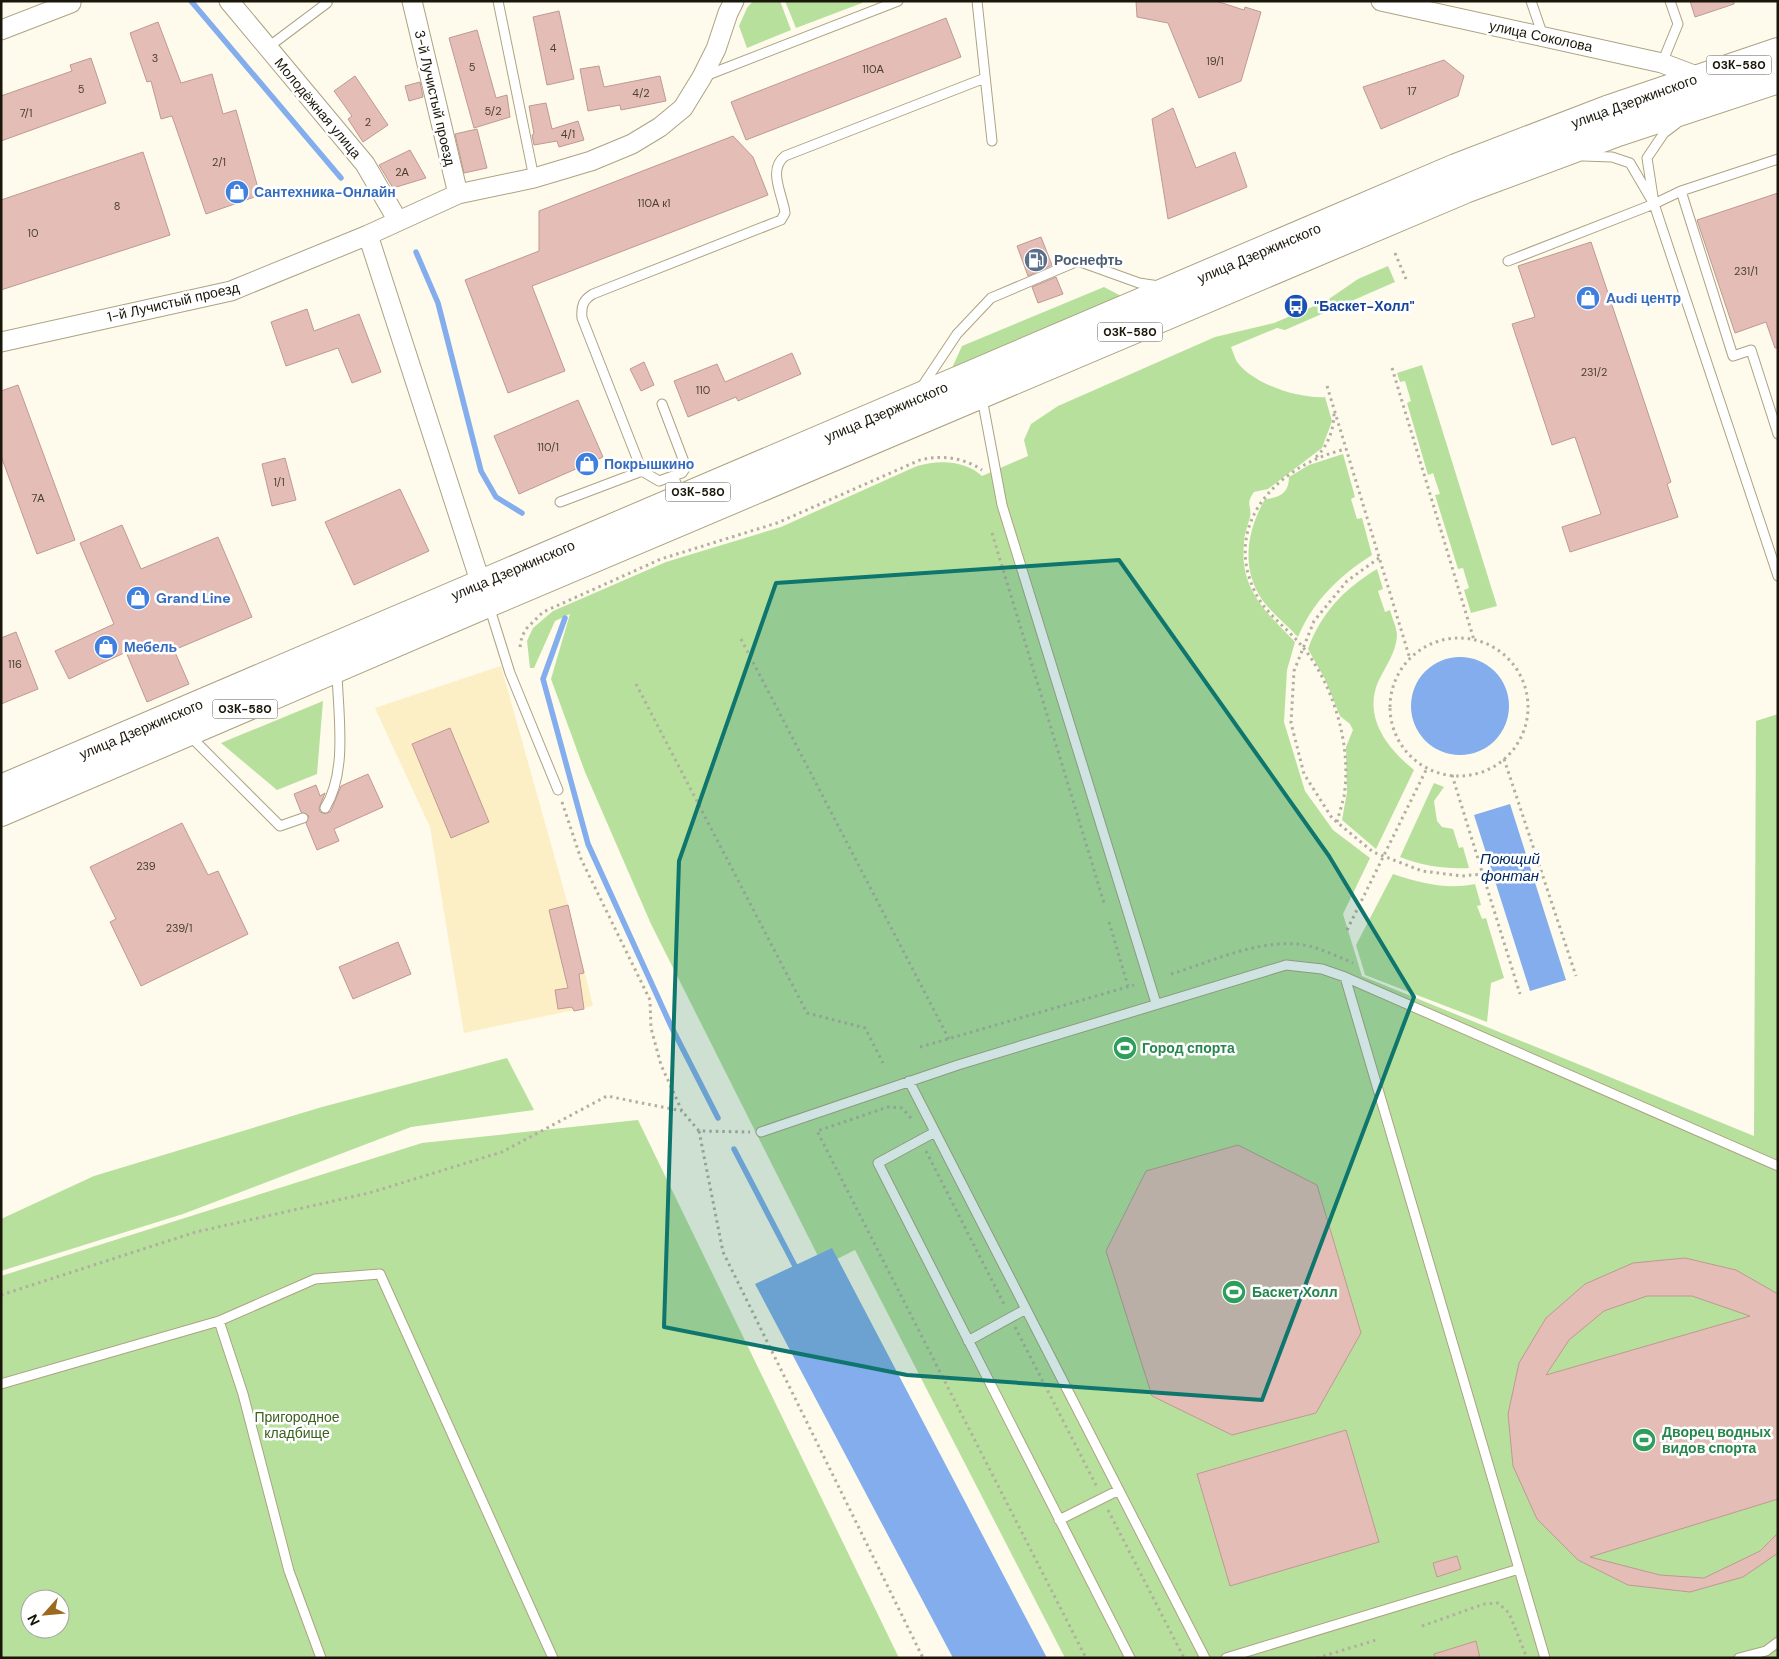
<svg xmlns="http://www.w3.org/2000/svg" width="1779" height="1659" viewBox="0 0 1779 1659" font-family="'DM Sans',sans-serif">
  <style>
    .built { fill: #fcefc5 }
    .green { fill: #b7e09d; fill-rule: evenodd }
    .water { fill: #83adec }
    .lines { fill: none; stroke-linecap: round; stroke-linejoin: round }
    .stream { stroke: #83adec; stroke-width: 5.5 }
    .building { fill: #e4bdb6; stroke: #bf9993; fill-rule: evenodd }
    .service-casing { stroke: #ada382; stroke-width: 11 }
    .minor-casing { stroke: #ada382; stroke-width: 21 }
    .primary-casing { stroke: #ada382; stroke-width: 30 }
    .path { stroke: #b2aea0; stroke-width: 3; stroke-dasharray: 2.5 4; stroke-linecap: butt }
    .service { stroke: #fff; stroke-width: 9 }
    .minor { stroke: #fff; stroke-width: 19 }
    .primary { stroke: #fff; stroke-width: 28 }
    .marked { fill: #0f766e; fill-opacity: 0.2; stroke: #0f766e; stroke-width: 4; stroke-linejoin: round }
    .labels { text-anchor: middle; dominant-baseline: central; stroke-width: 5; stroke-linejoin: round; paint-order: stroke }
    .number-label { font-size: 11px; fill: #4c4035 }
    .shield { fill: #fff; stroke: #5f5c54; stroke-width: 1 }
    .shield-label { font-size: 12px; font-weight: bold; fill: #1a160a }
    .street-label { font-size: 14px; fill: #1a160a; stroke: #fff }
    .shop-label { font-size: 14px; font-weight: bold; fill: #366cbe; stroke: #fff; text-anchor: start }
    .service-label { font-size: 14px; font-weight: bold; fill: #4e5e75; stroke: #fff; text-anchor: start }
    .transit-label { font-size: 14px; font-weight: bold; fill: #164399; stroke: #fff; text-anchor: start }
    .leisure-label { font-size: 14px; font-weight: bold; fill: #27864d; stroke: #fff; text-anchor: start }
    .park-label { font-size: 14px; fill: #3b611c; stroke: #fff }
    .water-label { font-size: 15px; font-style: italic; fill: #032a61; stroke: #fff }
  </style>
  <rect width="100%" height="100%" fill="#fefaec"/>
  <path class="built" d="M501,666l67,239 25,101 -129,27 -34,-206 -55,-119z"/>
  <path class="green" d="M753,1h27l11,29 -44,18 -8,-22 8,-18z
    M785,1h77v2l-66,25z
    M1388,266l7,16 -110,48 -8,-2 -46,19c2,5 4,11 6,15 16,22 62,37 88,35l7,24 -10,27 -54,41 -14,3c-9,12 -2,14 -4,25 -2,9 -6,17 -6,26 -5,46 22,69 51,99l-8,28 -3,52 21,69 28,39 37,28 -27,56 19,62 392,160 2,-415 22,-7v944h-713l-210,-408 -32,16 -172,-342 -66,-152 -34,-93 19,-65 -15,7 -21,47h-4l-3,-27 6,-13 20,-17 113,-49 115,-35 136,-61c22,-6 47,-6 65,10l46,-20 -4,-16 7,-16 27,-18 157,-69 59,-14 52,-22 32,-22z
    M1104,287l17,9 -169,72 10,-22z
    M1422,365l75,241 -26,7 -7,-23 5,-2 -6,-20 -5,1 -23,-74 5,-1 -7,-21 -5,2 -21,-72 4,-2 -6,-20 -5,1 -3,-9z
    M1343,454l12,43 -4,2 6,20 5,-1 10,37c-33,21 -59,46 -74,82 -11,-12 -25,-23 -35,-36 -23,-33 -16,-70 2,-102 15,-1 24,-6 24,-22l20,-12z
    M1377,569l6,20 -5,2 7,21 5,-2c2,8 7,18 7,26 -1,17 -12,31 -19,46 -15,36 10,67 36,88l-38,79 -34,-29 5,-28 -1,-45 7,-17 -3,-6 -10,-8 -15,-37 -17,-30c13,-36 36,-60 69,-80z
    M323,701l-6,73 -40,16 -56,-47z
    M1434,783l10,4 -10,14 3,20 5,6 11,2 6,19 4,-1 6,21c-24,1 -47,-2 -69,-11z
    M1393,874c27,9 53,16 82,10l6,21 -4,1 5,13 4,-1 18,60 -13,5 -4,39 -122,-47 -9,-30z
    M507,1058l27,52 -123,17 -228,87 -182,57v-52l93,-43 228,-69z
    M638,1120l261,538h-898v-382l421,-133zM30,1599h30v30h-30z"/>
  <path class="water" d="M1411 706a49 49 0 1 1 98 0a49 49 0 1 1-98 0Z
    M1510,804l56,176 -36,11 -56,-176z
    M832,1248l215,410h-94l-198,-374z"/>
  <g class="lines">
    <path class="stream" d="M191,1l150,177
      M416,252l22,51 43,168 15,26 26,16
      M565,618l-22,61 45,165 83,182 47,92
      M734,1149l61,117"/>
  </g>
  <path class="building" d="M1136,1h80l28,9 1,-3 16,5 -20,69 -42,17 -31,-75 -31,-6z
    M1690,1h44v3l-39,13z
    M559,11l15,68 -27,6 -14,-68z
    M946,18l15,39 -215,83 -15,-38z
    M158,22l23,61 31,-9 11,40 13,-4 24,85 -54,19 -34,-98 -11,3 -10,-38 -4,1 -17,-49z
    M477,30l19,68 11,-3 3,22 -36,11 -25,-90z
    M91,58l15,45 -105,38v-45l71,-25 -2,-6z
    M1444,60l20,16 -6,20 -77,33 -18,-42z
    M599,66l5,21 56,-11 6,25 -45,9 -1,-5 -32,6 -8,-42z
    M355,76l33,49 -25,17 -15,-23 4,-3 -18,-25z
    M420,82l3,15 -14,4 -4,-15z
    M546,103l6,26 26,-8 6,19 -25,7 -2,-6 -23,4 -2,-10 2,-1 -5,-28z
    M1173,108l23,60 39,-16 12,35 -79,32 -16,-100z
    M477,129l10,39 -23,5 -9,-39z
    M733,136l20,21 15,38 -236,91 33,85 -57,22 -43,-113 74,-29v-40z
    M410,150l16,28 -33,10 -14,-23z
    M143,152l27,83 -169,55v-90z
    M1778,193v155h-3l-9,-26 -31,11 -38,-113z
    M1041,237l11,28 -24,11 -11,-30z
    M1591,242l80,240 -4,2 11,33 -108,35 -8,-25 39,-13 -26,-77 -23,8 -40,-121 23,-7 -17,-51z
    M1056,277l7,17 -25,9 -6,-16z
    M307,309l7,22 45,-17 22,58 -29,11 -14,-35 -52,18 -15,-44z
    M792,353l9,21 -63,27 -2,-4 -48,20 -14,-36 43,-17 8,18z
    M644,362l10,23 -13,6 -11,-22z
    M18,385l57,155 -38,14 -36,-98v-65z
    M578,400l25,57 -84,37 -25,-58z
    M285,458l11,42 -24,6 -10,-42z
    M400,489l29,62 -75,34 -29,-63z
    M122,525l19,44 77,-32 34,80 -78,33 15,34 -42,18 -21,-50 -57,27 -14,-28 59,-27 -34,-81z
    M16,632l22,57 -37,15v-66z
    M450,728l39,94 -38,16 -39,-94z
    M368,774l15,33 -49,22 5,12 -22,9 -11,-27 3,-7 -8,-4 -7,-18 22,-9 4,11 5,-3 -6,15 1,4 6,2 5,-3 10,-25z
    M182,823l26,52 10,-4 30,63 -107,52 -31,-64 6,-3 -26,-52z
    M568,905l16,68 -5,1 5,35 -10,2 -2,-4 -14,2 -3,-19 13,-2 -19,-78z
    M398,942l13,32 -58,25 -14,-32z
    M1238,1145l79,40 44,148 -45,80 -84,22 -80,-39 -46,-145 40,-80z
    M1685,1258l51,12 42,24v205l-188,58 70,18 44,3 56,-27 18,-18v20l-35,24 -53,15 -62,-7 -50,-25 -41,-41 -24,-53 -5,-52 11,-51 27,-45 39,-34 48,-21zM1647,1296h45l58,20 -204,59 23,-35 35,-29z
    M1346,1430l33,112 -149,44 -33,-112z
    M1457,1556l4,13 -24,8 -4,-14z
    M1476,1641l4,17h-45l-1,-4z"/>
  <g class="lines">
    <g class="service-casing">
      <path id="service" d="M498,1l36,177
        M977,1l15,140
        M1531,1l12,35
        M267,48l60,-45 -1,-2
        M1662,63l16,-39 -8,-23
        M705,76l193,-75
        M1583,156l29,1 18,6 24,41 124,372
        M1681,191l52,165 18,-6 27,84
        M1653,197l-6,-39 17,-25 12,-9
        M1508,261l146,-57 27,-13 97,-32
        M921,388l36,-54 34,-36 87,-37 61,22 20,3
        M982,398l20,107 154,498
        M662,404l24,63 -4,6 -9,3
        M681,495l-8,-19 -14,5 -17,-10 -60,-153c-1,-12 1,-18 11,-24l188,-74 4,-7c-2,-18 -18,-43 0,-57l200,-78
        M560,502l82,-31
        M489,606l21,67 48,117
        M190,736l90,90 23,-8
        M325,808c23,-37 13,-94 12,-136
        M909,1081l296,577
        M761,1132l197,-67 328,-100 36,4 23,8 433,189
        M935,1132l-57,31 252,495
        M219,1321l24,73 46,177 32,87
        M968,1341l58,-32
        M1,1384l218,-63 96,-42 65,-5 173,384
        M1059,1520l60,-30
        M1519,1569l26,89
        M1226,1658l293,-89 -174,-592
        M1739,1658l27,-7 12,-9"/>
    </g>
    <g class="minor-casing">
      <path id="minor" d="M229,1l136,163 33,57
        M412,1l46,193
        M1381,1l281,62 37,14
        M1,30l70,-27
        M368,235l113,349
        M1,342l230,-51 137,-56 90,-41 76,-16 57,-17 41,-17 28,-17 23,-19 19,-31 14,-28 12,-36 6,-12"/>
    </g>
    <g class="primary-casing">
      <path id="primary" d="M1,789l1455,-621 151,-58 171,-58
        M1,812l487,-209 977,-414 153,-57 160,-53"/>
    </g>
    <path class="path" d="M1395,253l11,26
      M1392,368l82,272
      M1327,386l83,273
      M1316,457c12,-11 18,-28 18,-44
      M992,533l112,370
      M1379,558l-32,23 -33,40 -20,50 -3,52 13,51 28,44 41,34 49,19 40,5 21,-2
      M1390 707a69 69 0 1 1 138 0a69 69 0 1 1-138 0Z
      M741,639l208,400
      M520,647l2,-11 5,-8 16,-16 118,-53 116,-36 143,-63c21,-5 43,-3 62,10
      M636,684l171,329 58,15 18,35
      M1504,759l72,217
      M1452,775l68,219
      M562,802l19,57 69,141 1,28 10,37 21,46 17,20 51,1
      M1337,822c2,-8 5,-17 7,-26 8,-49 -10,-111 -42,-150 -15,-18 -37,-33 -47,-54 -34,-71 26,-128 91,-143
      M1109,922l19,64
      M1347,930l80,-162
      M1171,974c43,-13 93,-38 138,-28 15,4 30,11 44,17
      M920,1047l214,-62
      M911,1118l-9,-10 -14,-1 -71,24 269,527
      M699,1131l24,121 200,406
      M926,1151l79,155
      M1,1295l195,-63 173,-39 133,-41 105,-56 75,15
      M1015,1327l82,160
      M1108,1510l76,148
      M1422,1626l62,-22 14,-1 11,10 18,45
      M1317,1658l59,-18"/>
    <use href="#service" class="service"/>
    <use href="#minor" class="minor"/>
    <use href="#primary" class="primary"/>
  </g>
  <path class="marked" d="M1119,560l210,296 85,141 -152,403 -355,-25 -243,-48 15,-466 97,-278z"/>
  <defs>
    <g id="shop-disc" transform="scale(1.25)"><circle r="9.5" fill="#3f7fe0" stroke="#fff"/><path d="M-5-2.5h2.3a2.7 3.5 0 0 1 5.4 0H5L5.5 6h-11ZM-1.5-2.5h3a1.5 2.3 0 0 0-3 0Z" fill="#fff"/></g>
    <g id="fuel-disc" transform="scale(1.25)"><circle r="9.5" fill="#5c6f8a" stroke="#fff"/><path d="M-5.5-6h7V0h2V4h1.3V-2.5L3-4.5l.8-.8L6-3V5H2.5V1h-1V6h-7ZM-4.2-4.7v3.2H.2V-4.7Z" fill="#fff"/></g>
    <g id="bus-disc" transform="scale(1.25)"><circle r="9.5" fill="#1a4fb4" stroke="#fff"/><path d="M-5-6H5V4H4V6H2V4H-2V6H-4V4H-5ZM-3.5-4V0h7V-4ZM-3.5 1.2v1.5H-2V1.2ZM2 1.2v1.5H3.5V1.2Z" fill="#fff"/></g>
    <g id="stadium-disc" transform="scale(1.25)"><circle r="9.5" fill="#2e9e5b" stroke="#fff"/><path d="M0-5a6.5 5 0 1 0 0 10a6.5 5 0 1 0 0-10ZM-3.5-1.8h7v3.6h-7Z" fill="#fff"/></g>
  </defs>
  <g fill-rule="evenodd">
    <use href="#shop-disc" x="237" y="192"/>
    <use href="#fuel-disc" x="1036" y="260"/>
    <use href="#shop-disc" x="1588" y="298"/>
    <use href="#bus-disc" x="1296" y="306"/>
    <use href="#shop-disc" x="587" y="464"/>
    <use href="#shop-disc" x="138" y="598"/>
    <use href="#shop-disc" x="106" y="647"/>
    <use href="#stadium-disc" x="1125" y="1048"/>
    <use href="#stadium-disc" x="1234" y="1292"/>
    <use href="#stadium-disc" x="1644" y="1440"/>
  </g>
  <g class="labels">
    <g class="number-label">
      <text x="553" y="48">4</text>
      <text x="155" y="58">3</text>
      <text x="1215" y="61">19/1</text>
      <text x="472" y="67">5</text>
      <text x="873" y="69">110А</text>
      <text x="81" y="89">5</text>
      <text x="1412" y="91">17</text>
      <text x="641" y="93">4/2</text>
      <text x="493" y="111">5/2</text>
      <text x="26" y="113">7/1</text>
      <text x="368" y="122">2</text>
      <text x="568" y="134">4/1</text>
      <text x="219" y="162">2/1</text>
      <text x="402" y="172">2А</text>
      <text x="654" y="203">110А к1</text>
      <text x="117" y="206">8</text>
      <text x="33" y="233">10</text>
      <text x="1746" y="271">231/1</text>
      <text x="1594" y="372">231/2</text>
      <text x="703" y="390">110</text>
      <text x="548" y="447">110/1</text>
      <text x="279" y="482">1/1</text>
      <text x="38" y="498">7А</text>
      <text x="15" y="664">116</text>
      <text x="146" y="866">239</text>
      <text x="179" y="928">239/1</text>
    </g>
    <g class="shield">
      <rect x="1706.5" y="55.5" width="65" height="19" rx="4"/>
      <rect x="1097.5" y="322.5" width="65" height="19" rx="4"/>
      <rect x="665.5" y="482.5" width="65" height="19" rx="4"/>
      <rect x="212.5" y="699.5" width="65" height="19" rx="4"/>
    </g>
    <g class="shield-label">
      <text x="1739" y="65">03К-580</text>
      <text x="1130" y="332">03К-580</text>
      <text x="698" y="492">03К-580</text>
      <text x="245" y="709">03К-580</text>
    </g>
    <g class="street-label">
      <text transform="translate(1541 36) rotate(12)">улица Соколова</text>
      <text transform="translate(435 98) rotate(77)">3-й Лучистый проезд</text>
      <text transform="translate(1634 101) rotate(-20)">улица Дзержинского</text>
      <text transform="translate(318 108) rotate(50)">Молодёжная улица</text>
      <text transform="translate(1259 253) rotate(-23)">улица Дзержинского</text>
      <text transform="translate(173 302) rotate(-13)">1-й Лучистый проезд</text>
      <text transform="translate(886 412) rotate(-23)">улица Дзержинского</text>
      <text transform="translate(513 570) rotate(-23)">улица Дзержинского</text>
      <text transform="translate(141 729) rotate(-23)">улица Дзержинского</text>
    </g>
    <g class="shop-label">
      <text x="254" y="192">Сантехника-Онлайн</text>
      <text x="1606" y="298">Audi центр</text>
      <text x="604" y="464">Покрышкино</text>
      <text x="156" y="598">Grand Line</text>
      <text x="124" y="647">Мебель</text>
    </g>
    <g class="service-label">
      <text x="1054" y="260">Роснефть</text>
    </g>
    <g class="transit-label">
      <text x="1314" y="306">"Баскет-Холл"</text>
    </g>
    <g class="leisure-label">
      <text x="1142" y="1048">Город спорта</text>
      <text x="1252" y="1292">Баскет Холл</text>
      <text x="1662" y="1432">Дворец водных<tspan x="1662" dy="16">видов спорта</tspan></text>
    </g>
    <g class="park-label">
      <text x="297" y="1417">Пригородное<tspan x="297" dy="16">кладбище</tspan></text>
    </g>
    <g class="water-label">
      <text x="1510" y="859">Поющий<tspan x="1510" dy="17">фонтан</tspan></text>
    </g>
  </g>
  <rect width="1779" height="1659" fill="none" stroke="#1a160a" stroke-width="5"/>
  <g transform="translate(45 1614) rotate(243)"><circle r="24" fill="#ffffff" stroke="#a3a29d"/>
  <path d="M0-4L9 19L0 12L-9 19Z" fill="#9c6a1e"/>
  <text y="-8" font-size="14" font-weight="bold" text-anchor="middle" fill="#1a160a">N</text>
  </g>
</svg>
